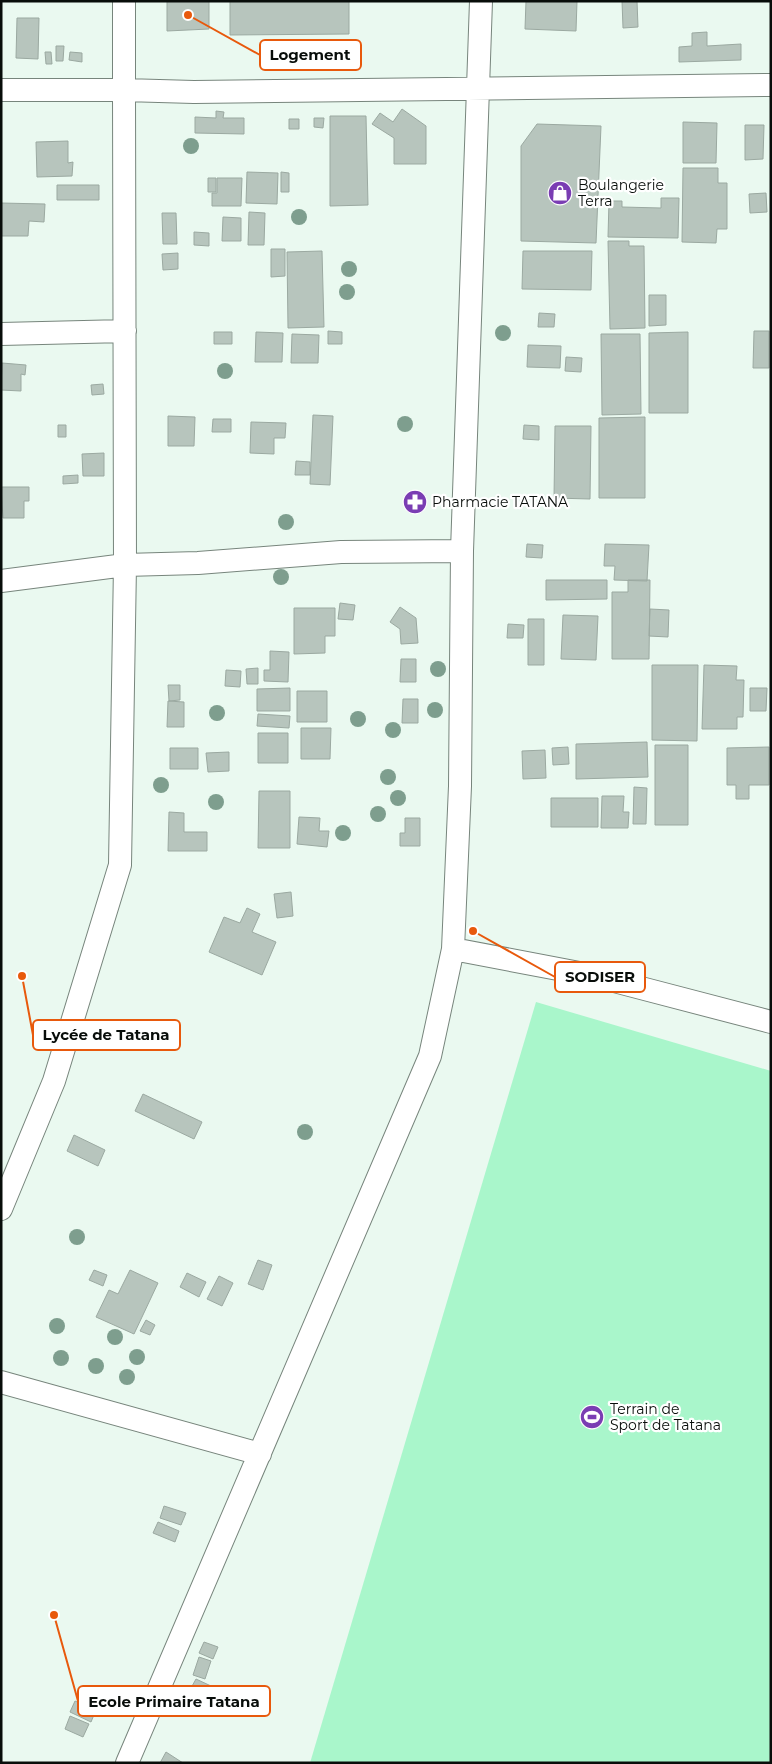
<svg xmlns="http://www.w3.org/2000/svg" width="772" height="1764" viewBox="0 0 772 1764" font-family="Montserrat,sans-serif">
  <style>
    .green { fill: #a9f6cb }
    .building { fill: #b7c5bd; stroke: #9ba9a1 }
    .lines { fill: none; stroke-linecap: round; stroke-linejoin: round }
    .minor-casing { stroke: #77857c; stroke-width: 24 }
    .minor { stroke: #fff; stroke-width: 22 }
    .tree { fill: #7e9e8e }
    .labels { text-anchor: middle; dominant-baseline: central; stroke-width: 4.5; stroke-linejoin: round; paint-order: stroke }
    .poi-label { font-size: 14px; fill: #080d0a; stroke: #fff; text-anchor: start }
    .leader { fill: none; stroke: #e8590c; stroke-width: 2 }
    .callout-dot { fill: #e8590c; stroke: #fff; stroke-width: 2 }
    .callout { fill: #fff; stroke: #e8590c; stroke-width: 2 }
    .callout-label { font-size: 15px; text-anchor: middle; font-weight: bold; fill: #080d0a }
  </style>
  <rect width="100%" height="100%" fill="#eaf9f0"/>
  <path class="green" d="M536,1002l235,69v692h-461z"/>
  <path class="building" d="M167,1h42v28l-42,2z
    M230,1h119v33l-119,1z
    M526,1h51l-1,30 -51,-2z
    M622,1h15l1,26 -15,1z
    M17,18h22l-1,41 -22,-1z
    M707,32v14l34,-2v16l-62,2v-15l13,-1v-13z
    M56,46h8l-1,15h-7z
    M45,52h6l1,12h-6z
    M70,52l12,1v9l-13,-2z
    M402,109l24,17v38h-32v-26l-22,-14 8,-11 13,9z
    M216,111l8,1 -1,6h21v16l-49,-1v-16l21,1z
    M330,116h36l2,89 -38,1z
    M314,118h10l-1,10 -9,-1z
    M289,119h10v10h-10z
    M683,122l34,1 -1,40h-33z
    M537,124l64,2 -5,117 -75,-2v-95z
    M745,125h19l-1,34 -18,1z
    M68,141v22l5,-1 -1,14 -35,1 -1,-35z
    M683,168h35v15h9v46h-10l-1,14 -34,-1z
    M247,172l31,1 -1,31 -31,-1z
    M281,172l8,1v19h-8z
    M208,178h8v14h-8z
    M217,178h25l-1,28h-29v-13h5z
    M57,185h42v15h-42z
    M766,193l1,19 -17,1 -1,-19z
    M661,198h18l-1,40 -70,-1 1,-36h13v6l39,1z
    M1,203l44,1 -1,18 -15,-1 -1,15h-27z
    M249,212l16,1 -1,32h-16z
    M162,213h14l1,31h-14z
    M223,217l18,1v23h-19z
    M194,232l15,1v13l-15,-1z
    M608,241h21v5h15l1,82 -35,1z
    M271,249h14v27l-14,1z
    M322,251l2,76 -36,1 -1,-76z
    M523,251h69l-1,39 -69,-1z
    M178,253v16l-15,1 -1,-16z
    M649,295h17v30l-17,1z
    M539,313l16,1 -1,13h-16z
    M328,331l14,1v12h-14z
    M754,331h15v37h-16z
    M214,332h18v12h-18z
    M256,332l27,1 -1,29h-27z
    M688,332v81h-39v-80z
    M292,334l27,1 -1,28h-27z
    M601,334h39l1,80 -39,1z
    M528,345l33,1 -1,22 -33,-1z
    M566,357l16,1 -1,14 -16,-1z
    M2,363l24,2 -1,10 -4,-1v17l-20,-1z
    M103,384l1,10 -12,1 -1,-10z
    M313,415l20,1 -3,69 -20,-1z
    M168,416l27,1 -1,29h-26z
    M645,417v81h-46v-80z
    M213,419h18v13h-19z
    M251,422l35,1 -1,15h-11v16l-24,-1z
    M58,425h8v12h-8z
    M524,425l15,1v14l-16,-1z
    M555,426h36l-1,73 -36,-1z
    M104,453v23h-21l-1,-22z
    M296,461l14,1v13h-15z
    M78,475v8l-15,1v-8z
    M1,487h28v14h-5v17h-21z
    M527,544l16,1 -1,13 -16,-1z
    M605,544l44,1 -2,36 -33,-1 1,-14h-11z
    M546,580h61v19l-61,1z
    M628,580h22l-1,79h-37v-67h16z
    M340,603l15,2 -2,15 -15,-1z
    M400,607l16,11 2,25 -17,1 -1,-15 -10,-7z
    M294,608h41v28h-10v17l-31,1z
    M650,609l19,1 -1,27 -19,-1z
    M563,615l35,1 -2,44 -35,-1z
    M528,619h16v46h-16z
    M508,624l16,1 -1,13h-16z
    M270,651l19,1 -1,30 -24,-1v-11h6z
    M401,659h15v23h-16z
    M652,665h46l-1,76 -45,-1z
    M704,665l33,1 -1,14h8l-1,37h-6v12h-35z
    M258,668v16h-11l-1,-15z
    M226,670l15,1 -1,16 -15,-1z
    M168,685h12v15l-11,1z
    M290,688v23h-33v-22z
    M750,688h17l-1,23h-16z
    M297,691h30v31h-30z
    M403,699h15v24h-16z
    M168,701l16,1v25h-17z
    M258,714l32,2 -1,12 -32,-2z
    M301,728h30l-1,31h-29z
    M258,733h30v30h-30z
    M647,742l1,35 -72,2v-35z
    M655,745h33v80h-33z
    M568,747l1,17 -16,1 -1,-17z
    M769,747v38h-20v14h-13v-14h-9v-37z
    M170,748h28v21h-28z
    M545,750l1,28 -23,1 -1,-28z
    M229,752v19l-21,1 -2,-19z
    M634,787l13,1 -1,36h-13z
    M259,791h31v57h-32z
    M602,796h22l-1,16h6l-1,16h-27z
    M551,798h47v29h-47z
    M169,812l15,1v19h23v19h-39z
    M299,817l21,1 -1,13h10l-2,16 -30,-3z
    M405,818h15v28h-20v-13h5z
    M291,892l2,24 -16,2 -3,-24z
    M247,908l13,6 -8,18 24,10 -14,33 -53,-23 15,-35 16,6z
    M143,1094l59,28 -8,17 -59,-28z
    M74,1135l31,15 -7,16 -31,-15z
    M258,1260l14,5 -9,25 -15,-6z
    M94,1270l13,5 -4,11 -14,-6z
    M130,1270l28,13 -24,51 -38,-17 13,-27 9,4z
    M187,1273l19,9 -7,15 -19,-10z
    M219,1276l14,7 -11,23 -15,-7z
    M146,1320l9,5 -5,10 -10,-4z
    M164,1506l22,7 -5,12 -21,-7z
    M158,1522l21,9 -4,11 -22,-9z
    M204,1642l14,5 -5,12 -14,-6z
    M199,1657l12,4 -6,18 -12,-4z
    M196,1679l15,7 -4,10 -16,-8z
    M75,1701l21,9 -5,12 -21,-10z
    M70,1716l19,8 -6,13 -18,-8z
    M166,1752l17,11h-23z"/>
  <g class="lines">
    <g class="minor-casing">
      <path id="minor" d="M481,1l-19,550 -2,235 -7,163 142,27 176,46
        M1,90h123v-89
        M1,334l124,-3
        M1,581l124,-16 73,-2 143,-11 121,-1
        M1,1209l53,-128 66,-216 5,-300 -1,-475 70,2 577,-7
        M1,1382l259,72
        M127,1763l303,-707 23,-107"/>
    </g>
    <use href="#minor" class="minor"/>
  </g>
  <g class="tree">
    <circle cx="191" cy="146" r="8"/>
    <circle cx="299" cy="217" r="8"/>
    <circle cx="349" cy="269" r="8"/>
    <circle cx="347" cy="292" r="8"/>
    <circle cx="503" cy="333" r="8"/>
    <circle cx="225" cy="371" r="8"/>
    <circle cx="405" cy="424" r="8"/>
    <circle cx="286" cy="522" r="8"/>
    <circle cx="281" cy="577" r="8"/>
    <circle cx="438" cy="669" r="8"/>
    <circle cx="435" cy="710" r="8"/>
    <circle cx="217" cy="713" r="8"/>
    <circle cx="358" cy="719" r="8"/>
    <circle cx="393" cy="730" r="8"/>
    <circle cx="388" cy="777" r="8"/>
    <circle cx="161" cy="785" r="8"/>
    <circle cx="398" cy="798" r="8"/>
    <circle cx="216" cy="802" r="8"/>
    <circle cx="378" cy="814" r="8"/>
    <circle cx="343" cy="833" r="8"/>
    <circle cx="305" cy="1132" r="8"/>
    <circle cx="77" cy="1237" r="8"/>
    <circle cx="57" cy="1326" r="8"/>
    <circle cx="115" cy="1337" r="8"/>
    <circle cx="137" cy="1357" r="8"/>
    <circle cx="61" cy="1358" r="8"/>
    <circle cx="96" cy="1366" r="8"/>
    <circle cx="127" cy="1377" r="8"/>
  </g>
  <defs>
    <g id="shop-disc" transform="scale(1.25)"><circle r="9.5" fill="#7a3db3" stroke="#fff"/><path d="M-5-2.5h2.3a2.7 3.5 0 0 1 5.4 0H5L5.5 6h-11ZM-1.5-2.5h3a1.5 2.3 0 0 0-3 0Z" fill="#fff"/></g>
    <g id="pharmacy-disc" transform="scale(1.25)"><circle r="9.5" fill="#7a3db3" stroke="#fff"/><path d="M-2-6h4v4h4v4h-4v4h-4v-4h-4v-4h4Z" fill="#fff"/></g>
    <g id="stadium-disc" transform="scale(1.25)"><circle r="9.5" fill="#7a3db3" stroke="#fff"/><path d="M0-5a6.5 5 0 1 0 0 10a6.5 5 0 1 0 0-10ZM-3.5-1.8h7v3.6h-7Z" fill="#fff"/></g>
  </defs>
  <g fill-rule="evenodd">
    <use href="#shop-disc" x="560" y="193"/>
    <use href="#pharmacy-disc" x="415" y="502"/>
    <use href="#stadium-disc" x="592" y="1417"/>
  </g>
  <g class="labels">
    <g class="poi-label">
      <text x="578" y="185">Boulangerie<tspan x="578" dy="16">Terra</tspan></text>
      <text x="432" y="502">Pharmacie TATANA</text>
      <text x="610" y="1409">Terrain de<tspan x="610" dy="16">Sport de Tatana</tspan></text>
    </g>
  </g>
  <path class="leader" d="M188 15L260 55M473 931L555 977M22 976L33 1035M54 1615L78 1701"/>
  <g class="callout-dot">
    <circle cx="188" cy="15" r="5"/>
    <circle cx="473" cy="931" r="5"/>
    <circle cx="22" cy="976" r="5"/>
    <circle cx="54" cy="1615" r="5"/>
  </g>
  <g class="callout">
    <rect x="260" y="40" width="101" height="30" rx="5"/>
    <rect x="555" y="962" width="90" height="30" rx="5"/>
    <rect x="33" y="1020" width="147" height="30" rx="5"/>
    <rect x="78" y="1686" width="192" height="30" rx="5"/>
  </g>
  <g class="callout-label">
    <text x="310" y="60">Logement</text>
    <text x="600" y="982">SODISER</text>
    <text x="106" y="1040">Lycée de Tatana</text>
    <text x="174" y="1707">Ecole Primaire Tatana</text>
  </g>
  <rect width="772" height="1764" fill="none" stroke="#080d0a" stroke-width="5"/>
</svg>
